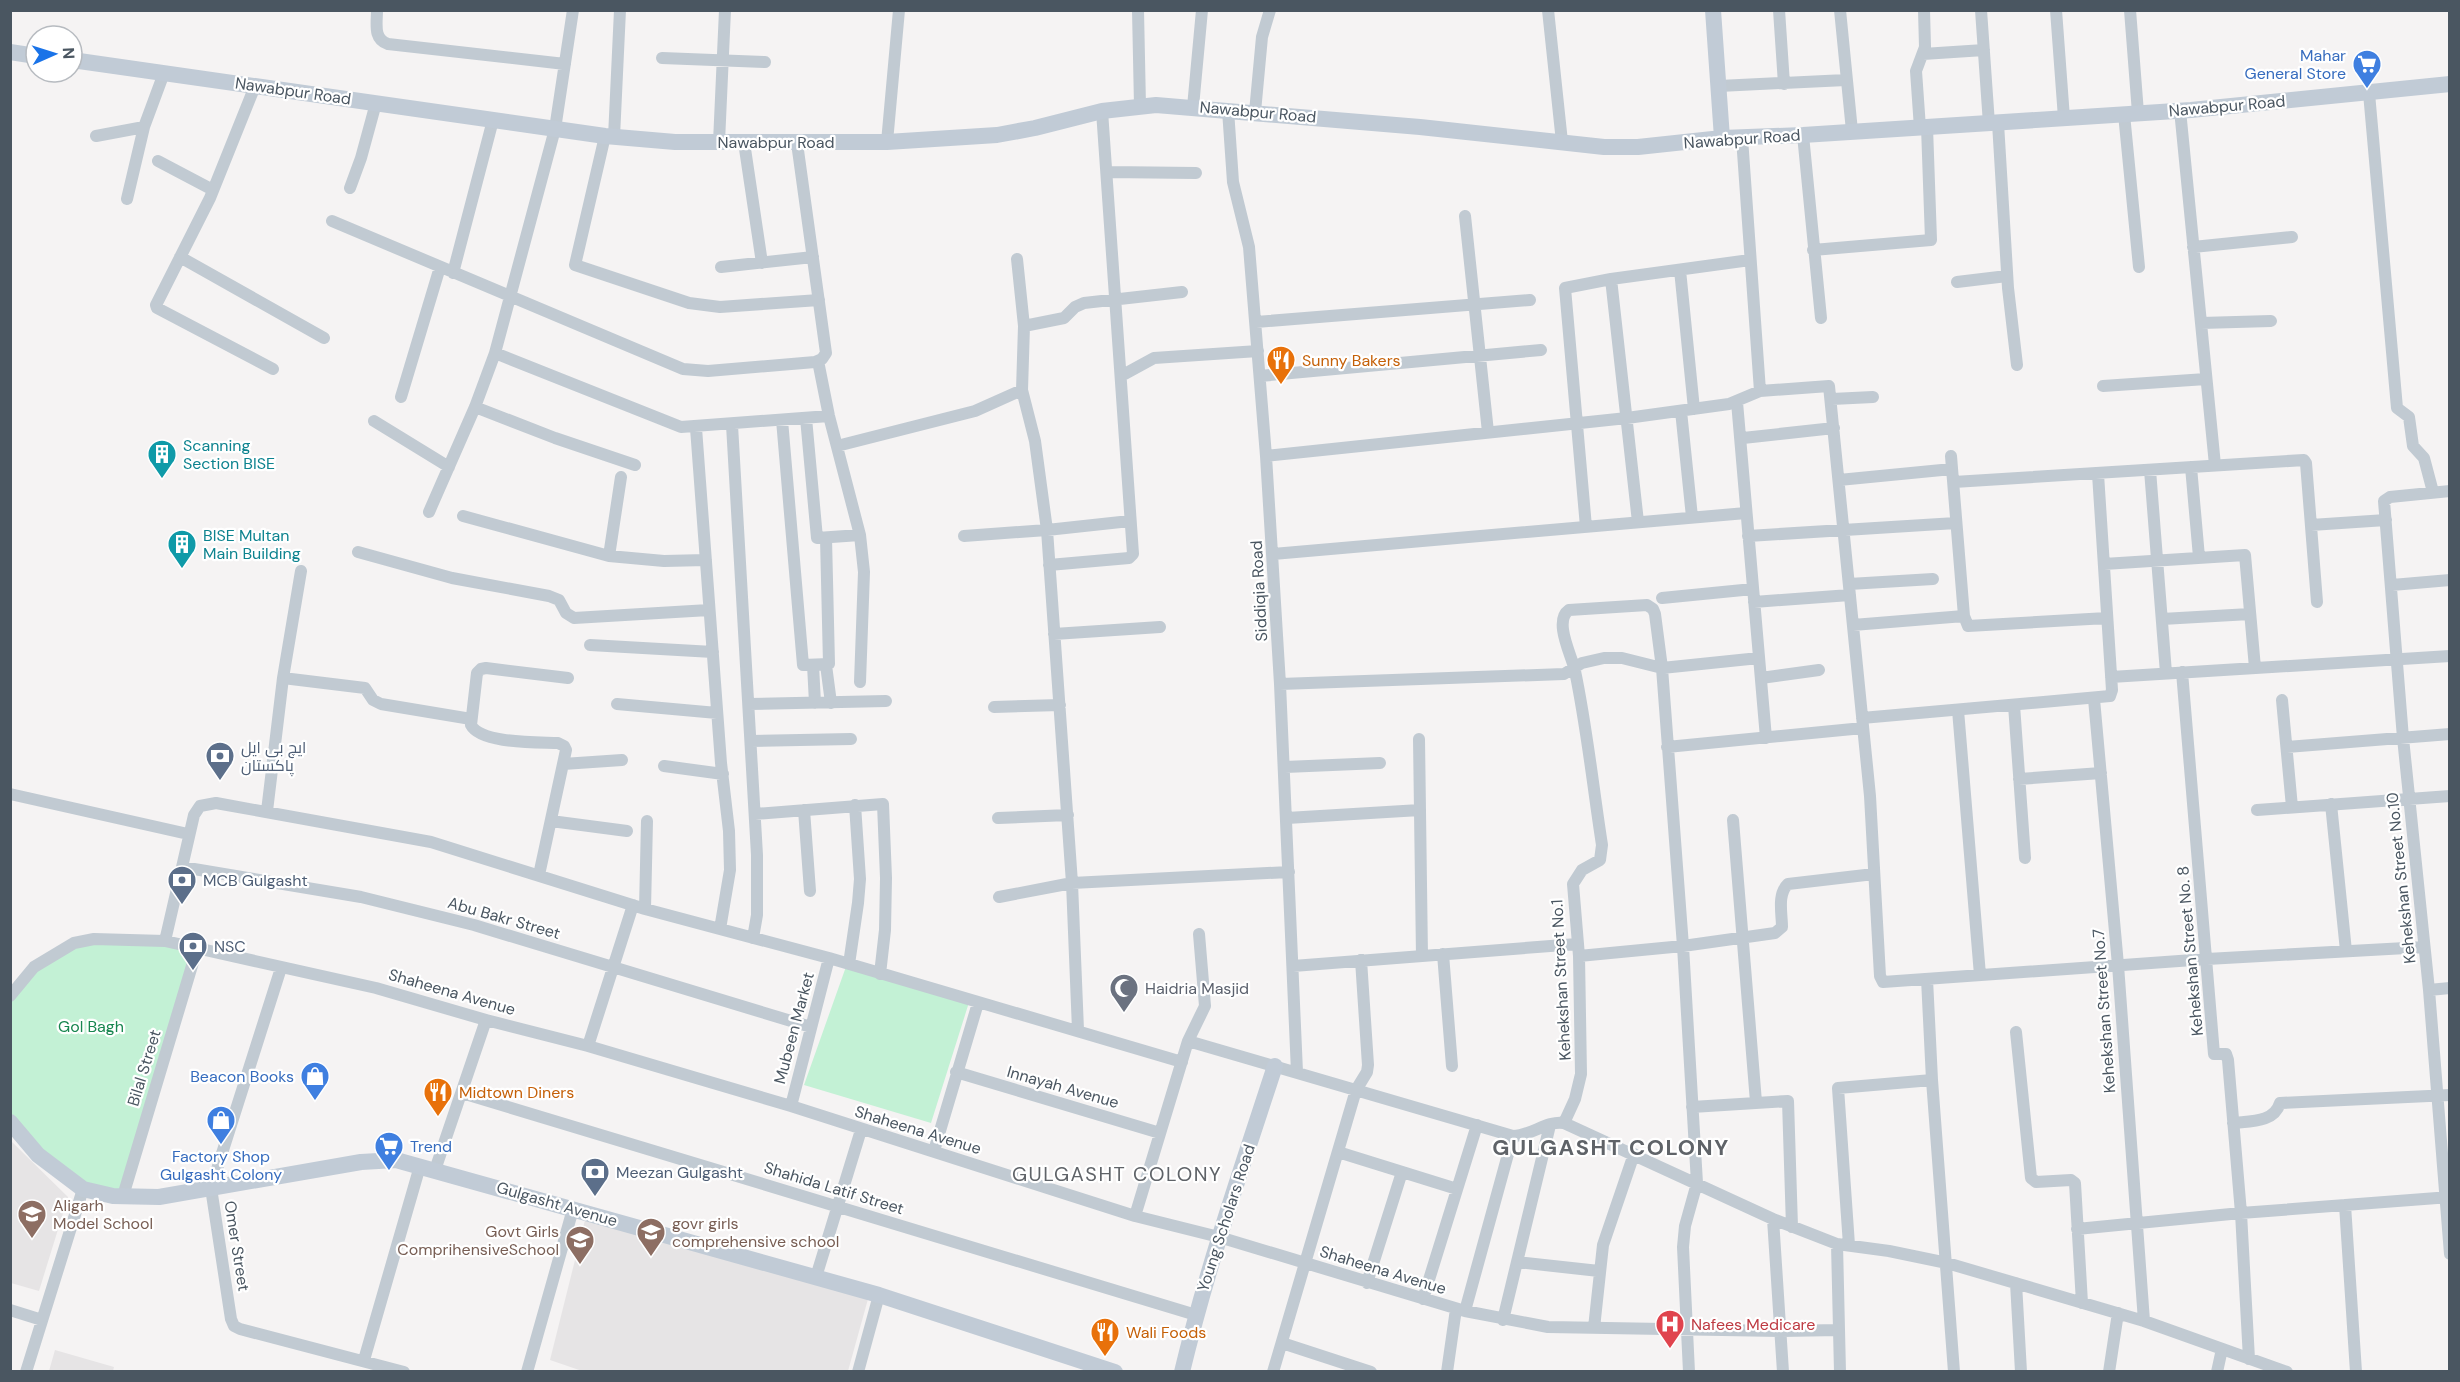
<svg xmlns="http://www.w3.org/2000/svg" width="2460" height="1382" viewBox="0 0 2460 1382" font-family="'DM Sans',Cairo,sans-serif">
  <style>
    .education { fill: #e6e4e5 }
    .green { fill: #c3f1d5 }
    .lines { fill: none; stroke-linecap: round; stroke-linejoin: round }
    .street { stroke: #c1cad2; stroke-width: 12 }
    .secondary { stroke: #c1cbd6; stroke-width: 16 }
    .labels { text-anchor: middle; dominant-baseline: central; stroke-width: 4.5; stroke-linejoin: round; paint-order: stroke }
    .shop-label { font-size: 16px; fill: #366cbe; stroke: #fff; text-anchor: end }
    .street-label { font-size: 16px; fill: #4a5661; stroke: #fff }
    .food-label { font-size: 16px; fill: #c56008; stroke: #fff; text-anchor: start }
    .culture-label { font-size: 16px; fill: #0d838f; stroke: #fff; text-anchor: start }
    .service-label { font-size: 16px; fill: #4e5e75; stroke: #fff; text-anchor: start }
    .worship-label { font-size: 16px; fill: #5b616d; stroke: #fff; text-anchor: start }
    .park-label { font-size: 16px; fill: #17864f; stroke: #fff }
    .education-label { font-size: 16px; fill: #785e54; stroke: #fff; text-anchor: start }
    .health-label { font-size: 16px; fill: #be3a42; stroke: #fff; text-anchor: start }
    .quarter-label { font-size: 20px; letter-spacing: 1.5px; fill: #5f6368; stroke: #fff }
    .district-label { font-size: 22px; font-weight: bold; letter-spacing: 1.5px; fill: #5f6368; stroke: #fff }
  </style>
  <rect width="100%" height="100%" fill="#f5f3f3"/>
  <path class="education" d="M11,1141l57,56 -29,94 -28,-8z
    M586,1216l282,83 -20,72 -263,1 -35,-12z
    M55,1350l59,17 -1,4h-64z"/>
  <path class="green" d="M94,939l103,10 -74,247 -40,-7 -72,-67 -1,-126 24,-29z
    M848,961l123,35 -40,127 -127,-38z"/>
  <g class="lines">
    <path class="street" d="M377,10c0,14 -4,29 11,34l177,20
      M1138,10l2,96
      M1548,10l14,132
      M1779,10l5,74
      M1840,10l12,121
      M1981,10l8,114
      M2056,10l8,108
      M2130,10l8,103
      M1923,54l61,-4
      M662,58l103,4
      M255,86l-45,112 -54,107 1,3 116,61
      M1719,86l127,-6
      M2369,93l28,315 12,9 4,29 11,12 9,34
      M1193,107l9,-97
      M1228,110l5,72 16,65 17,209 14,228 17,388
      M2180,110l35,355
      M1255,112l7,-75 8,-27
      M2124,114l15,153
      M1998,123l10,165 9,77
      M1920,128l-4,-57 9,-24 -1,-37
      M1803,135l18,183
      M96,136l48,-9
      M605,136l-30,129 114,38 31,4 99,-7
      M614,137l6,-127
      M1742,138l18,253
      M719,142l6,-132
      M744,142l18,121
      M887,142l12,-132
      M158,161l55,29
      M1107,172l89,1
      M350,188l11,-30 15,-55
      M127,199l17,-72 20,-54
      M1465,216l23,216
      M332,221l351,148 25,2 107,-9 7,-3 4,-6 -29,-210
      M2193,247l99,-10
      M1813,250l118,-10 -4,-113
      M180,257l144,81
      M1017,259l7,67 -2,64 13,51 12,89 25,353 6,147
      M721,267l92,-10
      M1680,270l14,139
      M453,273l40,-153
      M1611,279l27,243
      M1957,282l50,-6
      M1256,322l274,-22
      M2201,323l70,-2
      M1024,326l40,-8 11,-11 9,-4 98,-11
      M495,353l186,74 148,-11
      M818,361l11,55 31,119 4,37 -4,110
      M1121,376l33,-18 104,-7
      M1260,376l281,-26
      M2103,386l103,-7
      M401,397l39,-130
      M1832,399l41,-2
      M1737,402l29,336
      M475,407l80,31 80,27
      M1681,411l11,106
      M806,418l11,120 43,-3
      M782,420l21,245 26,-1 -3,-126
      M374,421l75,46
      M732,425l25,430v60l-4,23
      M696,428l25,335 8,68 1,39 -10,59
      M1743,438l91,-10
      M837,446l138,-35 47,-21
      M1266,456l361,-38 102,-14 31,-13 69,-5 41,410 10,180 3,6 324,-23 217,-12
      M1951,456l13,160 4,10 139,-8
      M2191,467l8,90
      M2150,470l16,203
      M1839,480l113,-11
      M1954,482l350,-22 2,3 11,139
      M2450,491l-60,6 -6,4 19,237 26,252 21,264
      M429,512l46,-105 20,-54 60,-224 18,-119
      M463,516l146,40 55,5 42,-1
      M2311,525l75,-5
      M1586,527l-21,-239 46,-9 139,-19
      M964,536l83,-6 83,-9
      M1748,536l208,-13
      M358,552l94,26 97,18 10,4 7,13 8,5 135,-8
      M1273,554l473,-41
      M609,556l12,-79
      M2104,564l141,-9 10,113
      M1049,565l80,-7 4,-4 -31,-443
      M1849,584l84,-5
      M2392,585l58,-5
      M1662,598l91,-9
      M1754,602l96,-7
      M2162,619l88,-5
      M1853,625l111,-9
      M1054,634l106,-7
      M590,645l123,7
      M813,665l2,38
      M826,665l5,38
      M2182,672l32,382h12l2,6 13,153 8,146
      M2111,677l339,-21
      M283,678l82,10 8,12 8,4 90,15
      M1761,678l58,-8
      M1280,684l284,-10 18,-11 22,-5h18l40,10 97,-10
      M2094,699l24,266 26,356
      M2282,700l10,107
      M617,704l100,9
      M749,704l137,-3
      M2014,705l11,153
      M994,707l66,-2
      M1958,710l22,265
      M1862,718l248,-22 2,-6 -14,-216
      M1419,739l3,217
      M751,741l100,-2
      M1667,747l196,-19
      M2287,747l163,-13
      M563,764l59,-4
      M664,766l59,8
      M1285,767l95,-4
      M2019,779l82,-6
      M10,794l178,40
      M2331,804l15,147
      M804,810l6,81
      M2257,810l193,-14
      M267,811l16,-133 18,-107
      M755,814l128,-10 3,74 -1,52 -5,44
      M998,818l70,-3
      M1287,818l133,-8
      M1733,820l23,282
      M551,821l76,10
      M182,867l179,30 113,28 337,102
      M539,875l27,-125 -2,-4 -6,-3c-20,-1 -77,1 -87,-18l6,-52 4,-4 5,-1 82,10
      M999,897l73,-14 217,-11
      M645,909l2,-88
      M165,941l29,-126 6,-9 16,-3 215,39 214,67 184,49 353,104
      M1443,954l9,112
      M1579,956l104,-10 92,-13 7,-6c0,-13 -5,-33 6,-43l86,-10
      M849,964l9,-61 2,-24 -5,-74
      M1293,966l284,-22
      M281,968l-70,220 20,131 3,7 6,3 164,43
      M1927,979l5,101 22,292
      M2429,990l21,-2
      M10,996l24,-29 40,-24 20,-4 71,2 211,47 110,32 102,26 203,60 344,110 84,21 246,74 83,16 233,4 58,-1
      M2016,1032l15,146 5,4 35,-2 4,3 7,120
      M1188,1041l325,95c18,0 34,-16 51,-13l209,96 64,25 52,7 58,12 197,58 143,51
      M588,1046l45,-141
      M956,1072l204,61
      M462,1093l734,222
      M791,1106l38,-148
      M1692,1107l96,-6 4,126
      M1564,1123l11,-24 6,-25 -2,-118 -6,-72 9,-14 18,-10 2,-15c-9,-58 -15,-117 -27,-174 -3,-15 -22,-50 -6,-61l78,-5 6,4 2,5 7,54 21,278 14,237 -12,43 -2,21 6,125
      M2233,1123c17,-2 41,0 47,-20l170,-8
      M934,1151l44,-148
      M1338,1152l119,37
      M435,1170l51,-150
      M123,1196l74,-247
      M2345,1205l11,167
      M1135,1216l53,-175 17,-35 -6,-72
      M1773,1219l10,153
      M2077,1229l164,-16 209,-16
      M1837,1244l3,128
      M1849,1245l-11,-157 94,-8
      M1517,1262l82,9
      M816,1277l45,-147
      M1367,1283l35,-111
      M2016,1283l5,89
      M1423,1299l54,-174
      M10,1310l32,10
      M1465,1311l48,-175
      M1503,1320l47,-195
      M1594,1328l9,-83 31,-91
      M1282,1343l89,29
      M364,1360l56,-194
      M26,1372l57,-183
      M527,1372l46,-163
      M858,1372l21,-77
      M1273,1372l83,-282 11,-18 1,-7 -7,-105
      M1447,1372l9,-63
      M2109,1372l9,-59
      M2217,1372l5,-23"/>
    <path class="secondary" d="M1713,10l9,128
      M10,52l26,4
      M72,60l533,76 70,6h212l110,-7 38,-7 67,-17 54,-6 264,22 184,20h34l84,-9 81,-3 388,-25 259,-26
      M10,1122l28,33 45,34 30,7 46,1 202,-35 35,-2 483,135 236,77
      M1182,1372c25,-104 60,-205 93,-306"/>
  </g>
  <defs>
    <g id="supermarket-pin" transform="scale(1.5)"><path d="M0 17L-7.5 6A9.5 9.5 0 1 1 7.5 6Z" fill="#3f7fe0" stroke="#fff"/><path d="M-6-5.5h2.5l.6 2H6L4.5 2H-2.5L-4.4-4H-6ZM-1.5 3.2a1.3 1.3 0 1 0 .1 0ZM3 3.2a1.3 1.3 0 1 0 .1 0Z" fill="#fff"/></g>
    <g id="restaurant-pin" transform="scale(1.5)"><path d="M0 17L-7.5 6A9.5 9.5 0 1 1 7.5 6Z" fill="#e8710a" stroke="#fff"/><path d="M-5-6h1v4h1v-4h1v4h1v-4h1v5L-1.5 .5V6h-2V.5L-5-1ZM5-6V6H3V1.5H1.5Q1.5-4 5-6Z" fill="#fff"/></g>
    <g id="building-pin" transform="scale(1.5)"><path d="M0 17L-7.5 6A9.5 9.5 0 1 1 7.5 6Z" fill="#0f9aa8" stroke="#fff"/><path d="M-4-6H4V6H1V3H-1V6H-4ZM-2.5-4.3h1.7v1.8h-1.7ZM.8-4.3h1.7v1.8H.8ZM-2.5-1h1.7V.8h-1.7ZM.8-1h1.7V.8H.8Z" fill="#fff"/></g>
    <g id="bank-pin" transform="scale(1.5)"><path d="M0 17L-7.5 6A9.5 9.5 0 1 1 7.5 6Z" fill="#5c6f8a" stroke="#fff"/><path d="M-6-4H6V4H-6ZM0-2.3a2.3 2.3 0 1 0 0 4.6a2.3 2.3 0 1 0 0-4.6Z" fill="#fff"/></g>
    <g id="mosque-pin" transform="scale(1.5)"><path d="M0 17L-7.5 6A9.5 9.5 0 1 1 7.5 6Z" fill="#6b7280" stroke="#fff"/><path d="M3.5-4.9A6 6 0 1 0 3.5 4.9A5 5 0 1 1 3.5-4.9Z" fill="#fff"/></g>
    <g id="shop-pin" transform="scale(1.5)"><path d="M0 17L-7.5 6A9.5 9.5 0 1 1 7.5 6Z" fill="#3f7fe0" stroke="#fff"/><path d="M-5-2.5h2.3a2.7 3.5 0 0 1 5.4 0H5L5.5 6h-11ZM-1.5-2.5h3a1.5 2.3 0 0 0-3 0Z" fill="#fff"/></g>
    <g id="university-pin" transform="scale(1.5)"><path d="M0 17L-7.5 6A9.5 9.5 0 1 1 7.5 6Z" fill="#8d6e63" stroke="#fff"/><path d="M0-5L7-2L0 1L-7-2ZM-4 1L0 2.5L4 1V4Q0 6-4 4Z" fill="#fff"/></g>
    <g id="school-pin" transform="scale(1.5)"><path d="M0 17L-7.5 6A9.5 9.5 0 1 1 7.5 6Z" fill="#8d6e63" stroke="#fff"/><path d="M0-5L7-2L0 1L-7-2ZM-4 1L0 2.5L4 1V4Q0 6-4 4Z" fill="#fff"/></g>
    <g id="hospital-pin" transform="scale(1.5)"><path d="M0 17L-7.5 6A9.5 9.5 0 1 1 7.5 6Z" fill="#e0444e" stroke="#fff"/><path d="M-5-5h3v3.5h4V-5h3V5h-3V1.5h-4V5h-3Z" fill="#fff"/></g>
  </defs>
  <g fill-rule="evenodd">
    <use href="#supermarket-pin" x="2367" y="64"/>
    <use href="#restaurant-pin" x="1281" y="360"/>
    <use href="#building-pin" x="162" y="454"/>
    <use href="#building-pin" x="182" y="544"/>
    <use href="#bank-pin" x="220" y="756"/>
    <use href="#bank-pin" x="182" y="880"/>
    <use href="#bank-pin" x="193" y="946"/>
    <use href="#mosque-pin" x="1124" y="988"/>
    <use href="#shop-pin" x="315" y="1076"/>
    <use href="#restaurant-pin" x="438" y="1092"/>
    <use href="#shop-pin" x="221" y="1120"/>
    <use href="#supermarket-pin" x="389" y="1146"/>
    <use href="#bank-pin" x="595" y="1172"/>
    <use href="#university-pin" x="32" y="1214"/>
    <use href="#university-pin" x="651" y="1232"/>
    <use href="#school-pin" x="580" y="1240"/>
    <use href="#hospital-pin" x="1670" y="1324"/>
    <use href="#restaurant-pin" x="1105" y="1332"/>
  </g>
  <g class="labels">
    <g class="shop-label">
      <text x="2346" y="55">Mahar<tspan x="2346" dy="18">General Store</tspan></text>
      <text x="294" y="1076">Beacon Books</text>
      <text x="410" y="1146" text-anchor="start">Trend</text>
      <text x="221" y="1156" text-anchor="middle">Factory Shop<tspan x="221" dy="18">Gulgasht Colony</tspan></text>
    </g>
    <g class="street-label">
      <text transform="translate(293 91) rotate(8)">Nawabpur Road</text>
      <text transform="translate(2227 106) rotate(-5)">Nawabpur Road</text>
      <text transform="translate(1258 112) rotate(5)">Nawabpur Road</text>
      <text transform="translate(1742 139) rotate(-4)">Nawabpur Road</text>
      <text x="776" y="142">Nawabpur Road</text>
      <text transform="translate(1259 591) rotate(-93)">Siddiqia Road</text>
      <text transform="translate(2401 878) rotate(-96)">Kehekshan Street No.10</text>
      <text transform="translate(504 918) rotate(16)">Abu Bakr Street</text>
      <text transform="translate(2190 951) rotate(-95)">Kehekshan Street No. 8</text>
      <text transform="translate(1561 980) rotate(-93)">Kehekshan Street No.1</text>
      <text transform="translate(452 992) rotate(16)">Shaheena Avenue</text>
      <text transform="translate(2104 1011) rotate(-94)">Kehekshan Street No.7</text>
      <text transform="translate(794 1028) rotate(-75)">Mubeen Market</text>
      <text transform="translate(144 1068) rotate(-73)">Bilal Street</text>
      <text transform="translate(1063 1087) rotate(16)">Innayah Avenue</text>
      <text transform="translate(918 1130) rotate(17)">Shaheena Avenue</text>
      <text transform="translate(834 1188) rotate(17)">Shahida Latif Street</text>
      <text transform="translate(557 1204) rotate(16)">Gulgasht Avenue</text>
      <text transform="translate(1226 1218) rotate(-72)">Young Scholars Road</text>
      <text transform="translate(237 1246) rotate(81)">Omer Street</text>
      <text transform="translate(1383 1270) rotate(17)">Shaheena Avenue</text>
    </g>
    <g class="food-label">
      <text x="1302" y="360">Sunny Bakers</text>
      <text x="459" y="1092">Midtown Diners</text>
      <text x="1126" y="1332">Wali Foods</text>
    </g>
    <g class="culture-label">
      <text x="183" y="445">Scanning<tspan x="183" dy="18">Section BISE</tspan></text>
      <text x="203" y="535">BISE Multan<tspan x="203" dy="18">Main Building</tspan></text>
    </g>
    <g class="service-label">
      <text x="241" y="747">ایچ بی ایل<tspan x="241" dy="18">پاکستان</tspan></text>
      <text x="203" y="880">MCB Gulgasht</text>
      <text x="214" y="946">NSC</text>
      <text x="616" y="1172">Meezan Gulgasht</text>
    </g>
    <g class="worship-label">
      <text x="1145" y="988">Haidria Masjid</text>
    </g>
    <g class="park-label">
      <text x="91" y="1026">Gol Bagh</text>
    </g>
    <g class="education-label">
      <text x="53" y="1205">Aligarh<tspan x="53" dy="18">Model School</tspan></text>
      <text x="672" y="1223">govr girls<tspan x="672" dy="18">comprehensive school</tspan></text>
      <text x="559" y="1231" text-anchor="end">Govt Girls<tspan x="559" dy="18">ComprihensiveSchool</tspan></text>
    </g>
    <g class="health-label">
      <text x="1691" y="1324">Nafees Medicare</text>
    </g>
    <g class="quarter-label">
      <text x="1117" y="1174">GULGASHT COLONY</text>
    </g>
    <g class="district-label">
      <text x="1611" y="1147">GULGASHT COLONY</text>
    </g>
  </g>
  <rect width="2460" height="1382" fill="none" stroke="#4a5661" stroke-width="24"/>
  <g transform="translate(54 54) rotate(87)"><circle r="28" fill="#ffffff" stroke="#b7bbc0" stroke-width="1.5"/>
  <path d="M0-4.5L10 22L0 15L-10 22Z" fill="#1a73e8"/>
  <text y="-9" font-size="16" font-weight="bold" text-anchor="middle" fill="#4a5661">N</text>
  </g>
</svg>
